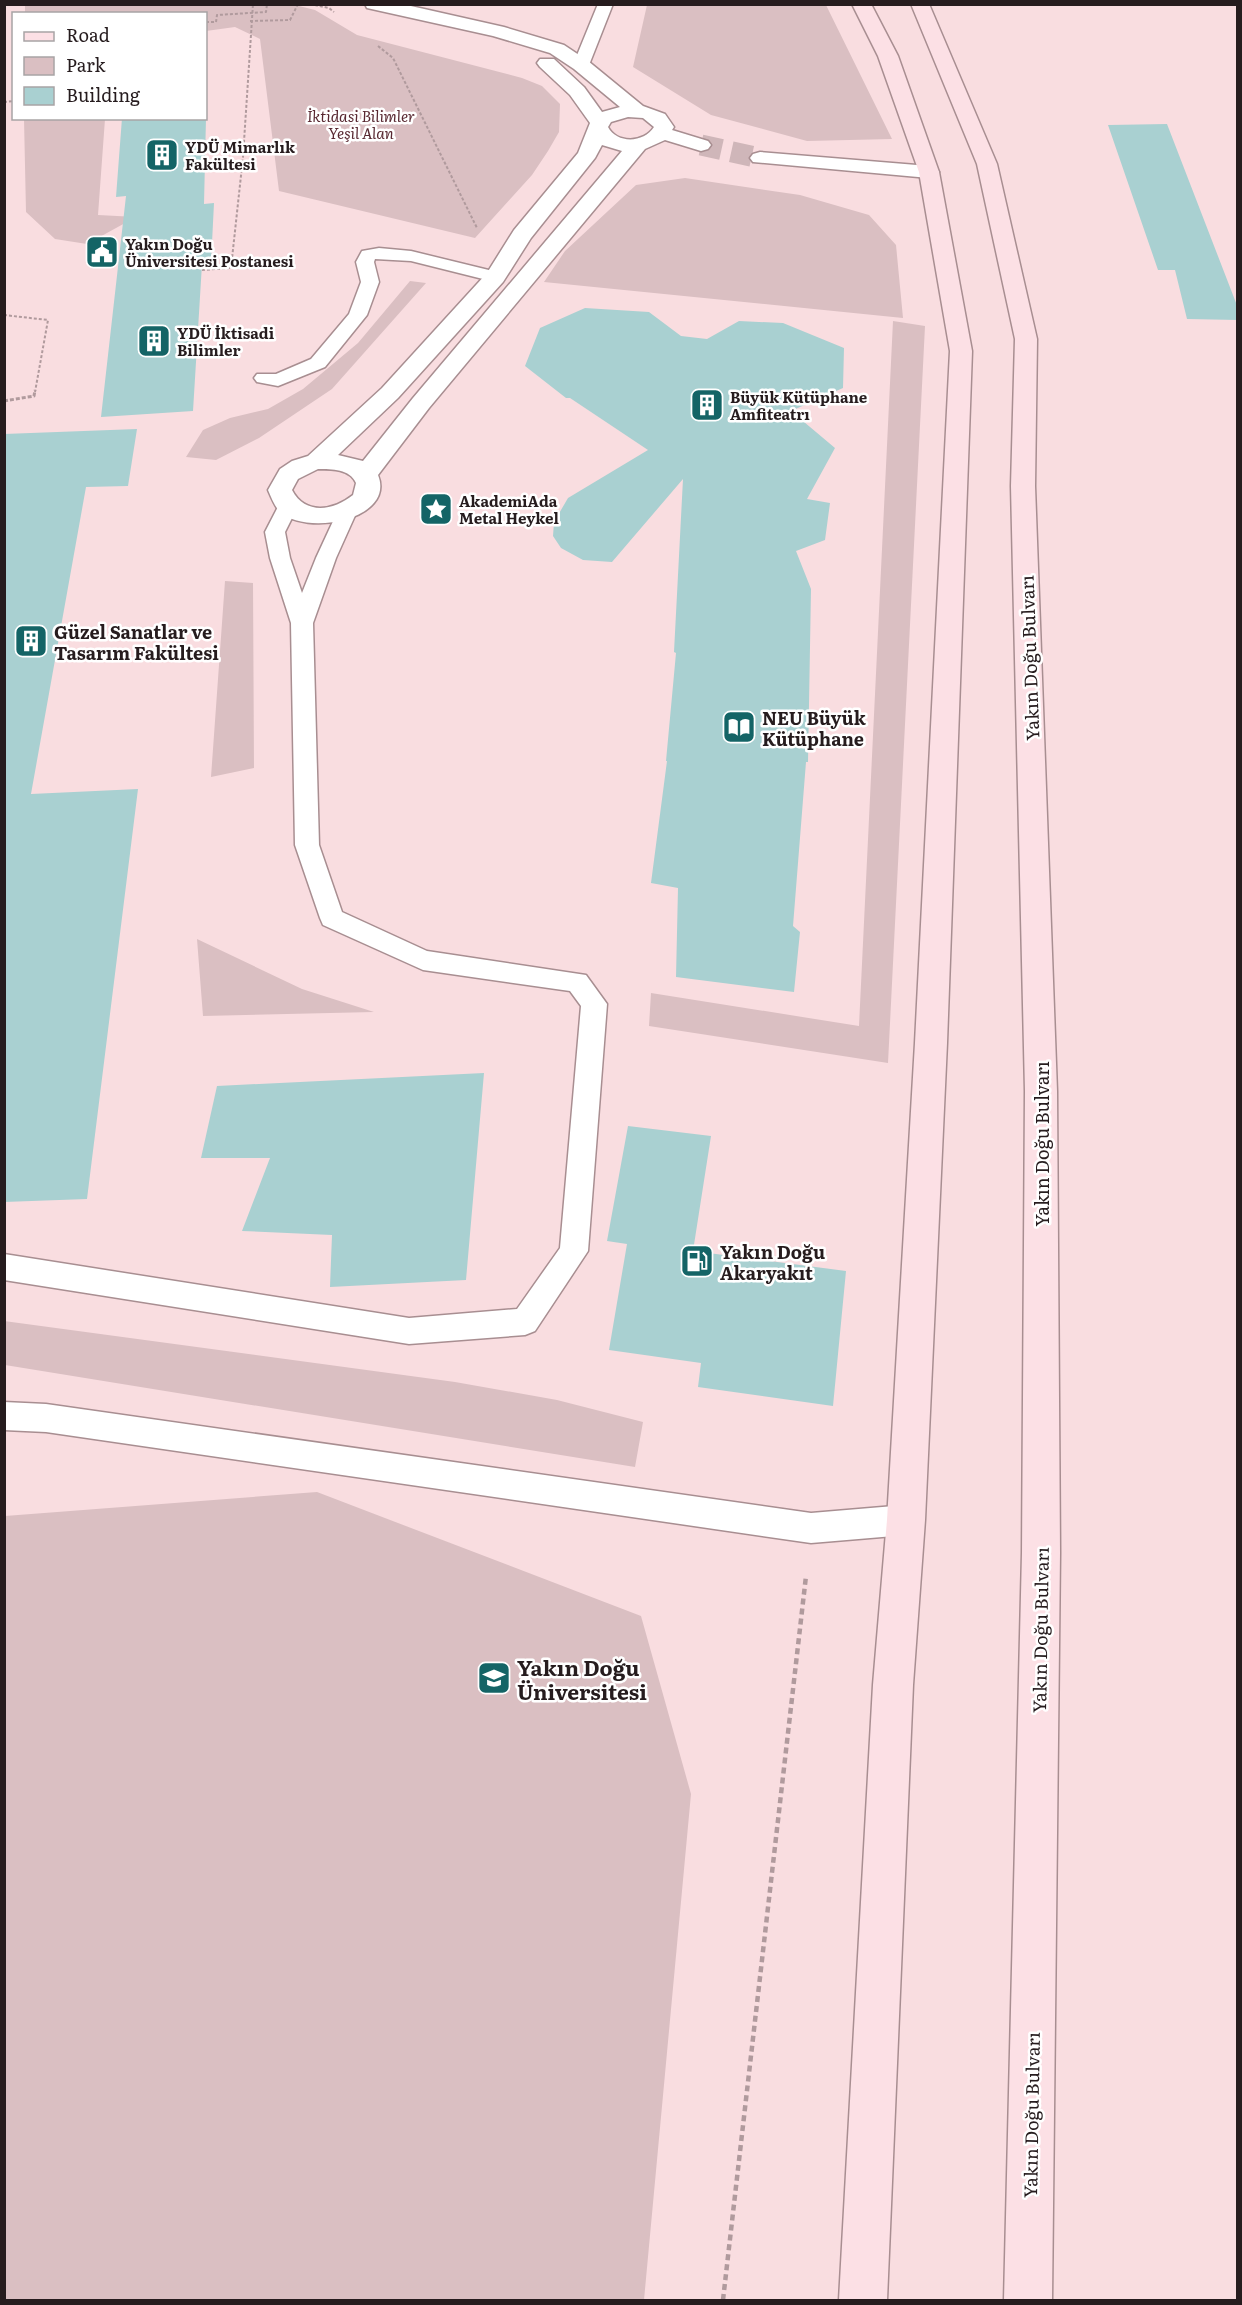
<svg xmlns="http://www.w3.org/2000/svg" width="1242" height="2305" viewBox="0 0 1242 2305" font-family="Literata,serif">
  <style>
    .green { fill: #dabfc2 }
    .building { fill: #a9d0d1 }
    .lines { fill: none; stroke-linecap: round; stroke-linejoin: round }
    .minor-tunnel { stroke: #cfb6b9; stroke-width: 21; stroke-dasharray: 21 10; stroke-linecap: butt }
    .service-casing { stroke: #a88e91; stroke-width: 3 }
    .minor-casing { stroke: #a88e91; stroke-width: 3 }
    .secondary-casing { stroke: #a88e91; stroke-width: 3 }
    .path-far2 { stroke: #b09a9d; stroke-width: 2; stroke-dasharray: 3 2; stroke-linecap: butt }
    .path-far1 { stroke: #b09a9d; stroke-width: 3; stroke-dasharray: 4 2; stroke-linecap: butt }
    .path { stroke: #b09a9d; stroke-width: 4.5; stroke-dasharray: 6 4; stroke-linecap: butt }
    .service { fill: #fff; fill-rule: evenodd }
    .minor { fill: #fff; fill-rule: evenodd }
    .secondary { fill: #fce0e5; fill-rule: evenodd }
    .path-bridge { stroke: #b09a9d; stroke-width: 2; stroke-dasharray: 3 2; stroke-linecap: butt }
    .labels { text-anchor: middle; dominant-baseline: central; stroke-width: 5; stroke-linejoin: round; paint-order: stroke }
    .far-park-label { font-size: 15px; font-style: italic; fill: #582831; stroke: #fff }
    .far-poi-label { font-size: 15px; font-weight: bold; fill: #261c1e; stroke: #fff; text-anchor: start }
    .poi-label { font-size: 18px; font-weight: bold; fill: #261c1e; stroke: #fff; text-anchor: start }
    .street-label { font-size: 18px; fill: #261c1e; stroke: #fff }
    .near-poi-label { font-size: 21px; font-weight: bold; fill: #261c1e; stroke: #fff; text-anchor: start }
  </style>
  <rect width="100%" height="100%" fill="#f9dde0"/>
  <path class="green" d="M25,4l270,1 20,5 42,25 165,43 20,8 18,18 -1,28 -11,19 -16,24 -57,63 -196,-47 -19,-152 -25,-12 -29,4v-17l-181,-1z
    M647,5h179l66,134 -85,2 -96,-26 -78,-48z
    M24,119h81l-7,96 38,2 -49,27 -32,-5 -29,-27z
    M685,178l115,17 69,20 27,30 7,73 -359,-36 21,-31 71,-66z
    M410,281l16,2 -94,106 -73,49 -43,22 -30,-3 17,-27 27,-12 38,-9 35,-20 55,-46z
    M893,321l32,5 -37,737 -239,-37 2,-33 208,33z
    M225,581l28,2 1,185 -43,9z
    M197,939l105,50 72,23 -171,4z
    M4,1321l451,61 102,18 86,22 -8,45 -630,-102z
    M317,1492l324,124 50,178 -47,506h-639v-784z"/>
  <path class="building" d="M122,118h84l-2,86 10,-1 -3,60 -9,1 -9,147 -92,6 25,-221 -10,1z
    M1167,124l71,184v12l-51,-1 -12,-49h-17l-50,-145z
    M585,308l64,4 32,24 26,3 32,-18 44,2 61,25 -1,40 -52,23 44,37 -28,51 23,4 -5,37 -29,11 15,38 -3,173h-2l-13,164 7,6 -6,60 -118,-15 2,-89 -27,-5 16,-122h-1l10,-108 -2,-1 9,-173 -71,83 -29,-2 -22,-12 -8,-12 1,-14 14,-24 80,-48 -78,-52h-4l-41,-32 15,-38z
    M137,429l-9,57 -42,1 -55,307 107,-5 -51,410 -83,3v-768z
    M484,1073l-18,207 -136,7 2,-52 -90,-4 28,-73h-69l16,-72z
    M628,1126l83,10 -18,115 153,20 -13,135 -135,-19 3,-24 -92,-13 18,-106 -20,-3z"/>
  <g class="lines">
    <path class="minor-tunnel" d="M701,145l59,13"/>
    <g class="service-casing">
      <path id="service" d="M598,4h15l-24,61 -2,3h-12l-2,-3z
        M379,248l32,3 90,22 3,4 -3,4 -6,1 -84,-21 -36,-2 -1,3 5,20 -12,33 -42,52 -47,19 -21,-4 -3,-4 3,-4h19l35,-15 38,-45 12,-32 -5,-20 6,-11z
        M288,499l7,2 3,5 -13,26 5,26 12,35 14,-35 25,-54 7,-2 7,2 3,5 -22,49 -23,65 6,222 23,67 85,39 159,24 21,29 -19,247 -53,80 -10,4 -116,9 -405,-64v-26l405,64 108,-9 43,-61 21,-242 -11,-15 -147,-21 -100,-45 -3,-7 -25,-73 -4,-222 -21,-65 -5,-26 16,-31z
        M4,1402l42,2 765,109 95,-8 11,4 4,11 -4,11 -11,4 -95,8 -765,-111 -42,-2z"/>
    </g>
    <g class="minor-casing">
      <path id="minor" d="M365,4h37l102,23 60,18 24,16 55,45 22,8 9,13 -2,3 36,11 3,4 -3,4 -7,2 -36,-11 -20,9 -216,259 -51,67c18,45 -73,62 -99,36 -5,-6 -8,-14 -11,-21l12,-21 12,-8 16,-5 74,-68 105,-115 27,-43 64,-77 12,-30 -20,-28 -30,-28 -3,-4 3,-4h14l30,28 18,25 18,-5 -46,-38 -24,-16 -57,-17 -126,-28zM628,117l15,1 11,9c-10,16 -37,17 -46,0l3,-5zM602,145l20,6 -209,247 -50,63 -25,-6 60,-57 105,-116 28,-44 64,-80zM318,469c14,0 32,0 38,14l-3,12c-20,16 -48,20 -61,-5l6,-11z
        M760,152l169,14 7,2 3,4 -3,4 -7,2 -176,-16 -3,-4 3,-4z"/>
    </g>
    <g class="secondary-casing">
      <path id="secondary" d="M852,4h19l27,52 41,116 33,179 -25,692 -22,477 -12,165 -26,615h-48l34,-615 14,-165 28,-477 35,-692 -31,-179 -41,-116z
        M911,4h18l68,160 40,175 -2,147 22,605 3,462 -8,747h-48l18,-747 3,-462 -14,-605 4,-147 -38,-175z"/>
    </g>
    <path class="path-far2" d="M310,4l19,4 5,4
      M250,21l40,-1 8,-16
      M206,22h10l1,-7 49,-3 1,-8
      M378,46l15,12 84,170
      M4,102l10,-1
      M4,315l44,5 -13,72"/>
    <path class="path-far1" d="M4,401l30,-5 1,-6"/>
    <path class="path" d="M723,2300l83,-724"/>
    <use href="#service" class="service"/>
    <use href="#minor" class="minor"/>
    <use href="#secondary" class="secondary"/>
    <path class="path-bridge" d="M202,270l29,-2 12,-111 10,-153"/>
  </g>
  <defs>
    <g id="building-square" transform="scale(1.725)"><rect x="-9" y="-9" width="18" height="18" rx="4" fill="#146466" stroke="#fff"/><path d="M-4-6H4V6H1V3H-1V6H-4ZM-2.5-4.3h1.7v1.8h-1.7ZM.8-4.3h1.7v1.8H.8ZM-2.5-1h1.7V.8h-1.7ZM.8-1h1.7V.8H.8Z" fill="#fff"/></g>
    <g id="civic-square" transform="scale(1.725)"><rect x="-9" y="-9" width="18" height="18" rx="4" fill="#146466" stroke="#fff"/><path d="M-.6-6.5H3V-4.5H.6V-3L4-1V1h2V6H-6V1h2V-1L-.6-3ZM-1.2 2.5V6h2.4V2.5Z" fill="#fff"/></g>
    <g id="sight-square" transform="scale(1.725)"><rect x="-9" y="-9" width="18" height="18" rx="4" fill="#146466" stroke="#fff"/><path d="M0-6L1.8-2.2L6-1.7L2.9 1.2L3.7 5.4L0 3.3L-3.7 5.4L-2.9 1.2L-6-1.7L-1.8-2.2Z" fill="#fff"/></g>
    <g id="library-square" transform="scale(1.725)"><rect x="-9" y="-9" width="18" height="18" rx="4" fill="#146466" stroke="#fff"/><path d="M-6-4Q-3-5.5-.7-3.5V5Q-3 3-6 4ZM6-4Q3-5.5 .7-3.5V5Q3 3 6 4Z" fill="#fff"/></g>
    <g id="fuel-square" transform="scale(1.725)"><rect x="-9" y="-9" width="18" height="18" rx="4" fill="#146466" stroke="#fff"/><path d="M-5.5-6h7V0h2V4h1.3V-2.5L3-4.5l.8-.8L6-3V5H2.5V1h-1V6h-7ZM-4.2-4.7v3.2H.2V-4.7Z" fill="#fff"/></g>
    <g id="university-square" transform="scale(1.725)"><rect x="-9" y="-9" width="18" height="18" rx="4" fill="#146466" stroke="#fff"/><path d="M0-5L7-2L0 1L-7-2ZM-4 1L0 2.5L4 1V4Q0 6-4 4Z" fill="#fff"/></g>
  </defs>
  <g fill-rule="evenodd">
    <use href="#building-square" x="162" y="155"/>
    <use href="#civic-square" x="102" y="252"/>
    <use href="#building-square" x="154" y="341"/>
    <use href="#building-square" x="707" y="405"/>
    <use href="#sight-square" x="436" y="509"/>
    <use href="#building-square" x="31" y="641"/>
    <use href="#library-square" x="739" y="727"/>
    <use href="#fuel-square" x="697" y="1261"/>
    <use href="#university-square" x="494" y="1678"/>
  </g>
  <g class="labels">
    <g class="far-park-label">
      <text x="361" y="115">İktidasi Bilimler<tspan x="361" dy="17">Yeşil Alan</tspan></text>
    </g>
    <g class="far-poi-label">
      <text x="185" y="146">YDÜ Mimarlık<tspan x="185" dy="17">Fakültesi</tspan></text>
      <text x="125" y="243">Yakın Doğu<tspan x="125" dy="17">Üniversitesi Postanesi</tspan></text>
      <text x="177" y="332">YDÜ İktisadi<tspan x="177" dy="17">Bilimler</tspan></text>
      <text x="730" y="396">Büyük Kütüphane<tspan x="730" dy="17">Amfiteatrı</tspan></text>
      <text x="459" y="500">AkademiAda<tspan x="459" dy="17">Metal Heykel</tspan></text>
    </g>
    <g class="poi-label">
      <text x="54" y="631">Güzel Sanatlar ve<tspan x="54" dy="21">Tasarım Fakültesi</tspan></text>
      <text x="762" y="717">NEU Büyük<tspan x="762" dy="21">Kütüphane</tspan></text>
      <text x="720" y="1251">Yakın Doğu<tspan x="720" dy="21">Akaryakıt</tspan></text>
    </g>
    <g class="street-label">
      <text transform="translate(1029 658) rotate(-92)">Yakın Doğu Bulvarı</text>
      <text transform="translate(1041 1144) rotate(-90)">Yakın Doğu Bulvarı</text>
      <text transform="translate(1040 1630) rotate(-89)">Yakın Doğu Bulvarı</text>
      <text transform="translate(1031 2115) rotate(-89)">Yakın Doğu Bulvarı</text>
    </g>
    <g class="near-poi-label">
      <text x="517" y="1666">Yakın Doğu<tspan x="517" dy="24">Üniversitesi</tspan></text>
    </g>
  </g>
  <rect width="1242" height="2305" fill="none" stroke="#261c1e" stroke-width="12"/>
  <rect x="12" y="12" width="195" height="108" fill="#ffffff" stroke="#a8a4a5" stroke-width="1.5"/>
  <rect x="24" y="32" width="30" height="9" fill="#fce0e5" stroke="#a8a4a5" stroke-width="1.5"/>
  <text x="66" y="42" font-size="18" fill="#261c1e">Road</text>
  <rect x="24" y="57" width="30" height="18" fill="#dabfc2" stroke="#a8a4a5" stroke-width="1.5"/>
  <text x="66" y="72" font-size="18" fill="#261c1e">Park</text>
  <rect x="24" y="87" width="30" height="18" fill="#a9d0d1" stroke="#a8a4a5" stroke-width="1.5"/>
  <text x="66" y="102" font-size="18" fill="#261c1e">Building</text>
</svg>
